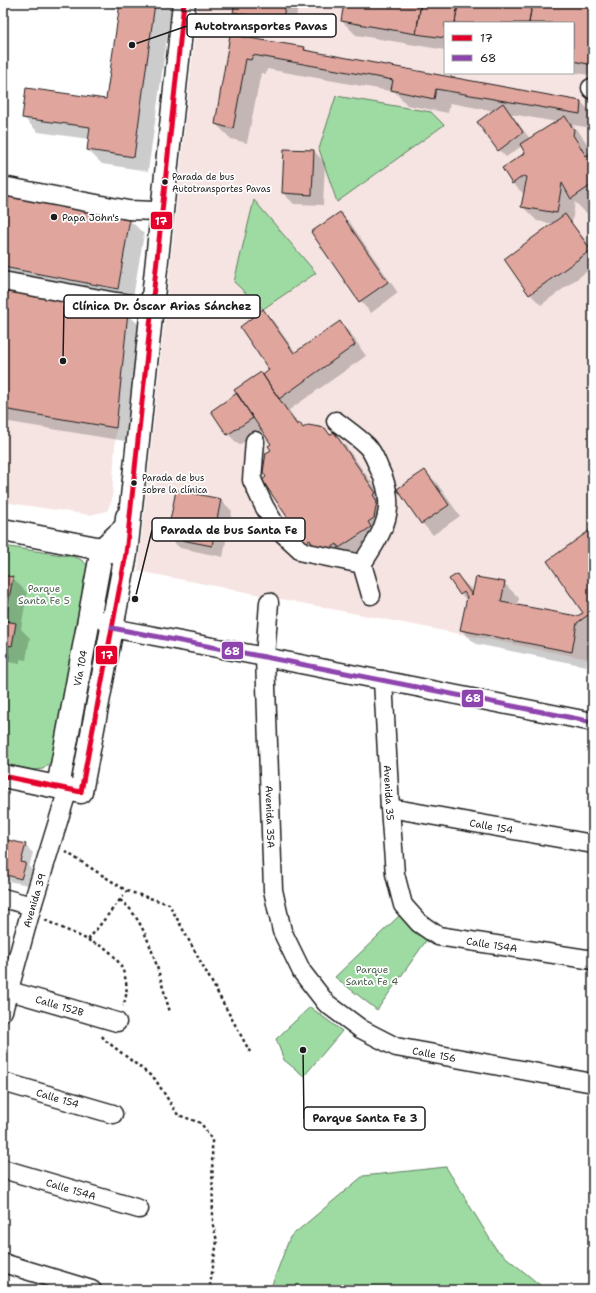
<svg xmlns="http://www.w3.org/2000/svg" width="596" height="1293" viewBox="0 0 596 1293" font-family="'Shantell Sans',sans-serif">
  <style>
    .built { fill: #f6e4e2; fill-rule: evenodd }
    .green { fill: #9edba2; stroke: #5d7c5f }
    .water { fill: #8fd5f0; stroke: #618b9b }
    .shadow { fill: #0003; fill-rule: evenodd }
    .building { fill: #e0a69e; stroke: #1c1c1c }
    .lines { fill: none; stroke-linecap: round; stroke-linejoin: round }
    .minor-casing { stroke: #1c1c1c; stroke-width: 21 }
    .major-casing { stroke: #1c1c1c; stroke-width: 25 }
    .path { stroke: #1c1c1c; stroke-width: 2.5; stroke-dasharray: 3 3; stroke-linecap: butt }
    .minor { stroke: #fff; stroke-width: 18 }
    .major { stroke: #fff; stroke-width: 22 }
    .bus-1-casing { stroke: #fff; stroke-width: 8 }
    .bus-2-casing { stroke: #fff; stroke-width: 8 }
    .bus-1 { stroke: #e4002b; stroke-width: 5 }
    .bus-2 { stroke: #8e44ad; stroke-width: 5 }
    .bus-dot { fill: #1c1c1c; stroke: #fff; stroke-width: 1.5 }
    .labels { text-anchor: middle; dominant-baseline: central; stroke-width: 3.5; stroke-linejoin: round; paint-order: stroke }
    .bus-label { font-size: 9px; fill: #1c1c1c; stroke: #fff; text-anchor: start }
    .poi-label { font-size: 10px; fill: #1c1c1c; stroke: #fff; text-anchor: start }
    .park-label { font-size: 10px; fill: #4a5f4b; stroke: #fff }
    .street-label { font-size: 10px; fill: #1c1c1c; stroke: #fff }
    .leader { fill: none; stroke: #1c1c1c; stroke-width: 1.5 }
    .callout-dot { fill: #1c1c1c; stroke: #fff; stroke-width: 1.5 }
    .callout { fill: #fff; stroke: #1c1c1c; stroke-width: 1.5 }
    .callout-label { font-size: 11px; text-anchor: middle; font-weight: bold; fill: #1c1c1c }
    .line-badge { stroke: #fff; stroke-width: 1.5 }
    .badge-label { font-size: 11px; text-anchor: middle; font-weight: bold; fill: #fff }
  </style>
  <rect width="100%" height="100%" fill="#fff"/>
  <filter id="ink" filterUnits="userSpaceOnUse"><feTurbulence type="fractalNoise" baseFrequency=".025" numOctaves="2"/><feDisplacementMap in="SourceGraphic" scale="8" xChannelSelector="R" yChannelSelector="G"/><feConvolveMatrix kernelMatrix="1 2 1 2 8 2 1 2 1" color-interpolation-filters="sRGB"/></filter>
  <g filter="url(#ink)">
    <path class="built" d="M198,3h395v657l-455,-89zM445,23h128v50h-128z
      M3,409l113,19 -4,72 -5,11 -17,4 -87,-13z"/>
    <path class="green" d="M336,96l95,16 13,13 -107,77 -18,-53z
      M254,200l62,73 -53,36 -29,-27z
      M3,546l72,11c10,4 13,7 15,18l-39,187 -8,7 -9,1 -31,-6z
      M400,915l28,23 -51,72 -42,-33z
      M310,1007l32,24 -38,45 -20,-16 -8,-21z
      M446,1167l50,82 50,41h-276l20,-53 73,-61z"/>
    <path class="water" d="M3,654l6,1 -6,36z"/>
    <path class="shadow" d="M79,3h93l-24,168 -46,-7 -14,-14 1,-11 -51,-7 -15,-15 84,-17 13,-91z
      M236,3h58l4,4 -5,25 -48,-9 -11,-11z
      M345,3h248v73l-20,-4v-49h-128v27l-89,-15 -14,-14z
      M231,36l74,12 4,4 272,50 12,12v14l-21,-3 7,7 9,13 -1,6 3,4 3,-2v55l-7,5 -11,-11 -3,21 21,27v17l-52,38 -11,-11 24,-70 -17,-3 -15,-15 3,-11 -12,-11 -9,-16 23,-15 -5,-7 -16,11 -7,-7 -5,-39 -44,-8 -2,10 -41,-8 -12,-13 -128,-23 -1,5 -5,-1 -14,70 -16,-4 -15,-15zM511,114l46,8 -27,17z
      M314,151l11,12 -2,42 -29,-1 -11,-11z
      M3,195l126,24 15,15 -12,69 -129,-25z
      M340,213l11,11 47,69 -27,20 -11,-12z
      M3,290l124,23 15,15 -11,114 -128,-21z
      M263,310l11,12 22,31 44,-30 11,11 15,22 -77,54 10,15 5,4h21l6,7 3,-2 11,11 42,59 -6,35 -30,19 -34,-4 -11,-11 -38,-66 4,-33 -10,-14 -23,15 -11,-11 35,-58 8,-6z
      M425,471l11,11 24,34 -27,19 -11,-12 -24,-34z
      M221,500l11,11 -9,46 -43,-9 -12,-11z
      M593,529v108l-2,1 -5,28 -110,-22 -15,-14 6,-29 -6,-7 -4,-19 17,17 30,-9 15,15 -2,8 60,11 7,-3z
      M3,576l10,2 14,15 -6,36 9,9 -4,22 -6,-1v5l-17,-3z
      M3,840l22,5 8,8 -4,14 4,4 -5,14 -25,-5z"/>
    <path class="building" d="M120,3h35l-21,154 -47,-7 3,-23 -68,-9 4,-30 80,11z
      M235,3h51l-4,19 -49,-10z
      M344,3h77l-5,31 -75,-13z
      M421,3h37l-3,20h-10v15l-29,-4z
      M458,3h74l-3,20h-74z
      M532,3h61v62l-20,-4v-38h-44z
      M230,35l75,12 -1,3 277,51 -1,13 -144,-25 -2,10 -43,-9 2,-10 -140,-25 -2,5 -5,-1 -13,70 -18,-5z
      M503,103l20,29 -25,19 -21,-29z
      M565,116l9,14 -1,5 13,21 7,-4v32l-22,15 -9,-16 -5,30 -36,-6 6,-30 -4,-1 -11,8 -10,-16 23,-15 -5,-9z
      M284,149l30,1 -2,45 -30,-2z
      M3,194l127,24 -12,71 -115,-22z
      M340,212l48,70 -29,20 -48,-70z
      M565,214l26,36 -62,45 -25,-36z
      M3,289l125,23 -12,116 -113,-19z
      M263,309l31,44 46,-32 15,24 -76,54 -16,-24 6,-5 -29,-43z
      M261,372l36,53 3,-2 3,5 5,-3 17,3 5,7 4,-3 42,61 -3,2 4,6 -3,17 -6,4 3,5 -32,21 -2,-4 -6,4 -18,-3 -3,-5 -5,3 -43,-63 4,-3 -3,-5 3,-19 5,-3 -3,-4 3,-2 -37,-54z
      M237,393l16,25 -26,17 -16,-24z
      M425,470l24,35 -28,19 -24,-35z
      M176,490l45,9 -9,47 -45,-9z
      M593,528v94l-5,-7 -11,8 -5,29 -112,-22 7,-33 -3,-5 -4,3 -11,-16 8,-5 15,21 4,-18 29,5 -4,20 76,14 6,-3 -36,-52z
      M3,575l10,2 -8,44 11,2 -4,23 -6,-1 -1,5 -2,-1z
      M3,839l23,5 -5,18 5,1 -5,16 -18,-5z"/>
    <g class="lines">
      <g class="minor-casing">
        <g id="minor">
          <path d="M591,88l2,2"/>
          <path d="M3,186l125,24 28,1"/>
          <path d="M3,281l113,21 31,4"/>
          <path d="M336,421c10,8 22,16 31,25 6,6 9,15 12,22 20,40 5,62 -17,96"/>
          <path d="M255,441l-3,39 12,26 13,22 26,24 59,12 9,31"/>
          <path id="s1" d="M269,602l-4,55 8,233 9,41 20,41 24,31 35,26 35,18 197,36"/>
          <path d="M108,618l-1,5 5,5 153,29 328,65"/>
          <path id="s2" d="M383,680l7,128 5,66 8,31 16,18 19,13 155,24"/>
          <path id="s3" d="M390,808l203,36"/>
          <path d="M3,898l29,8"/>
          <path id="s4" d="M3,989l114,33"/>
          <path id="s5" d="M3,1011l29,-105 36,-117"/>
          <path id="s6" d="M3,1082l110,32"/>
          <path id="s7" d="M3,1169l136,40"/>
          <path d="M3,1263l89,27"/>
        </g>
      </g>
      <g class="major-casing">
        <g id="major">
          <path d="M3,530l114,22"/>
          <path d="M3,776l78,16 45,-238 58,-551"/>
          <path id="s8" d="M58,787l44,-238 24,-22 1,-10"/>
        </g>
      </g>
      <path class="path" d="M127,891l42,13 81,148
        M120,900c5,4 10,8 13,13 20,28 27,67 37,99
        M45,920l43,20 39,-49 -61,-39
        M88,940c5,3 12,5 17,8 18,13 27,37 18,58
        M102,1036l3,4 50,39 23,36 23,8 11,17 1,85 4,16 -7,44"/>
      <use href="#minor" class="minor"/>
      <use href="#major" class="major"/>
      <g class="bus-1-casing">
        <path id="bus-1" d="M3,776l78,16 45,-238 58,-551"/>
      </g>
      <g class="bus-2-casing">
        <path id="bus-2" d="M112,628l153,29 328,65"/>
      </g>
      <use href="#bus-1" class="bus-1"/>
      <use href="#bus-2" class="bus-2"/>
    </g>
  </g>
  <g class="bus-dot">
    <circle cx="165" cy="182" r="3.5"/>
    <circle cx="54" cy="217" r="4"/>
    <circle cx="134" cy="483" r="3.5"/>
  </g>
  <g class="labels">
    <g class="bus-label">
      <text x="172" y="177">Parada de bus<tspan x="172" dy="12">Autotransportes Pavas</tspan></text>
      <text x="142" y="478">Parada de bus<tspan x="142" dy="12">sobre la clínica</tspan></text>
    </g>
    <g class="poi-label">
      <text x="62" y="217">Papa John's</text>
    </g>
    <g class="park-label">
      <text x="44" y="588">Parque<tspan x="44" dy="12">Santa Fe 5</tspan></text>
      <text x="372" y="969">Parque<tspan x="372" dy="12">Santa Fe 4</tspan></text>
    </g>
    <g class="street-label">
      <text stroke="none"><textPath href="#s8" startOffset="121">Vía 104</textPath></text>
      <text stroke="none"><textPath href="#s2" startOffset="113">Avenida 35</textPath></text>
      <text stroke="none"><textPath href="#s1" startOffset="215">Avenida 35A</textPath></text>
      <text stroke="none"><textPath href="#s3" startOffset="103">Calle 154</textPath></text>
      <text stroke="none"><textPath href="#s5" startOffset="115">Avenida 39</textPath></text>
      <text stroke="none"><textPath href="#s2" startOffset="328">Calle 154A</textPath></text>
      <text stroke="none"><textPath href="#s4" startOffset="59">Calle 152B</textPath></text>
      <text stroke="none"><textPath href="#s1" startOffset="537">Calle 156</textPath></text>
      <text stroke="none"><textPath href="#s6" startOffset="57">Calle 154</textPath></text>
      <text stroke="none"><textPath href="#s7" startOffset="71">Calle 154A</textPath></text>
    </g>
  </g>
  <path class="leader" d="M132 45L187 26M63 361L64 306M135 599L152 530M303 1050L304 1119"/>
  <g class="callout-dot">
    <circle cx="132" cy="45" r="4"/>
    <circle cx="63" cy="361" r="4"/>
    <circle cx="135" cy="599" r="4"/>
    <circle cx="303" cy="1050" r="4"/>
  </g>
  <g class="callout">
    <rect x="187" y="14" width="149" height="23" rx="4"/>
    <rect x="64" y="295" width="196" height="23" rx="4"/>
    <rect x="152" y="518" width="153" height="23" rx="4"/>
    <rect x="304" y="1107" width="121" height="23" rx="4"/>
  </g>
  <g class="callout-label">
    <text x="261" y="30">Autotransportes Pavas</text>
    <text x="162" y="310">Clínica Dr. Óscar Arias Sánchez</text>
    <text x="229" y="534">Parada de bus Santa Fe</text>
    <text x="365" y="1122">Parque Santa Fe 3</text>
  </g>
  <g class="line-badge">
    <rect x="150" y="211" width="23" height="19" rx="4" fill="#e4002b"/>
    <rect x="221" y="641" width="23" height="19" rx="4" fill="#8e44ad"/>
    <rect x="95" y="645" width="23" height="20" rx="4" fill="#e4002b"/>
    <rect x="461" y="689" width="23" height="19" rx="4" fill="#8e44ad"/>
  </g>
  <g class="badge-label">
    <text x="161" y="225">17</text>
    <text x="232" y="655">68</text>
    <text x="107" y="659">17</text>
    <text x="473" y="702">68</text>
  </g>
  <rect width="596" height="1293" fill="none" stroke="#fff" stroke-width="16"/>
  <rect x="8" y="8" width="580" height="1277" fill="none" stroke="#1c1c1c" stroke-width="1.5" filter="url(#ink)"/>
  <rect x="444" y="22" width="130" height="52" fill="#ffffff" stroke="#a4a4a4"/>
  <rect x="452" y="35" width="20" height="6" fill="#e4002b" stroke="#a4a4a4"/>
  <text x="480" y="42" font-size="12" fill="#1c1c1c">17</text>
  <rect x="452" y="55" width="20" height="6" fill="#8e44ad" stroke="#a4a4a4"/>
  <text x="480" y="62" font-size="12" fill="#1c1c1c">68</text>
</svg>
